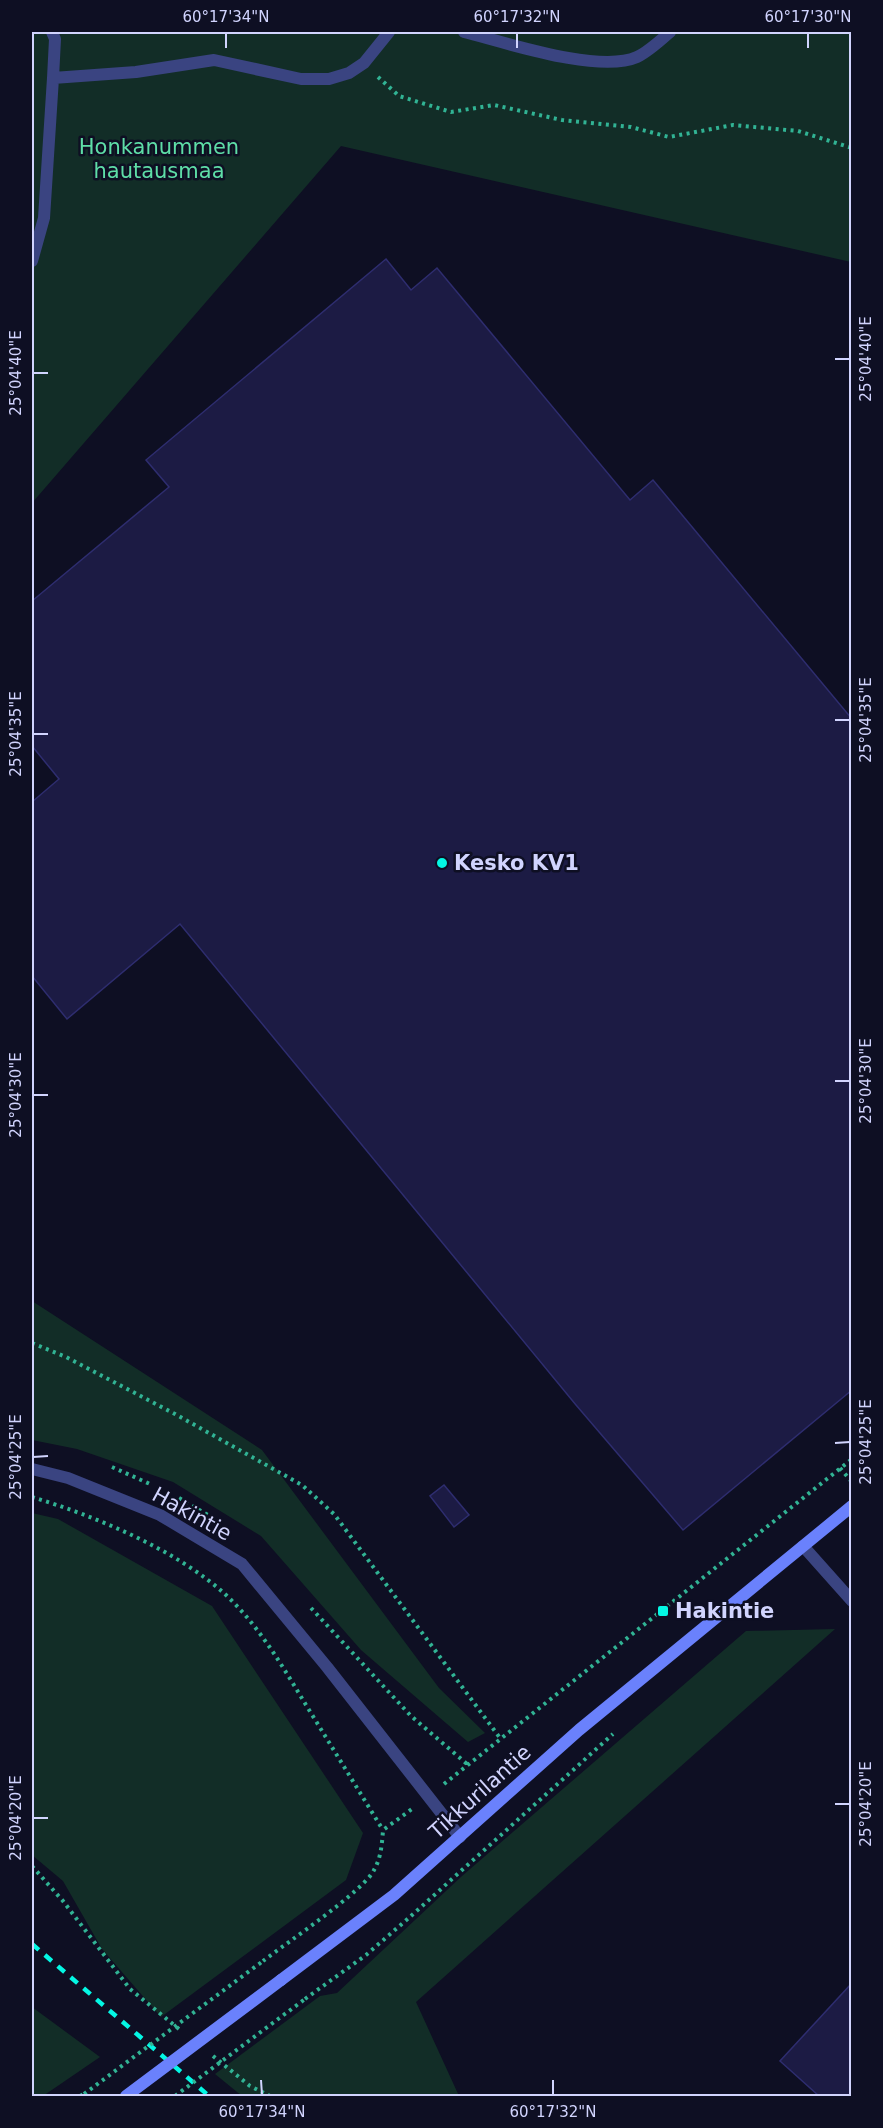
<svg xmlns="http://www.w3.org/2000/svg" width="883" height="2128" viewBox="0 0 883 2128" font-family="'DejaVu Sans',sans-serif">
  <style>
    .green { fill: #122d27 }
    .building { fill: #1c1b44; stroke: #2e2d6f; stroke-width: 1.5 }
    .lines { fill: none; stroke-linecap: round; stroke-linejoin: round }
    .path { stroke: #31b394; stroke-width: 4; stroke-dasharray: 3 4.5; stroke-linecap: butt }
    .service { stroke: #3a4481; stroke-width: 12 }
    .minor { stroke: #3a4481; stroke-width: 12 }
    .secondary { stroke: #6a81fc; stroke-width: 12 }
    .rail { stroke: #04f7e4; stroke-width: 4.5; stroke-dasharray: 9 8; stroke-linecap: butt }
    .path-bridge { stroke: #31b394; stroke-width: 4; stroke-dasharray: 3 4.5; stroke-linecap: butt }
    .secondary-bridge { stroke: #6a81fc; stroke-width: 12 }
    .ticks { fill: none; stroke: #d1d4fe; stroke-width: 2 }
    .poi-dot { fill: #04f7e4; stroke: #0e0f23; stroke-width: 2 }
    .labels { text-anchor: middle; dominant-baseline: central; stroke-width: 5; stroke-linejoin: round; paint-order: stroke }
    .park-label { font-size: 21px; fill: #5edda7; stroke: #0e0f23 }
    .poi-label { font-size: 21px; font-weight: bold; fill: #d1d4fe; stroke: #0e0f23; text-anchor: start }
    .street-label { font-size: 21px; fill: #d1d4fe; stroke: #0e0f23 }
    .neatline { fill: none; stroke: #d1d4fe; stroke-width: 2 }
    .ticks-label { font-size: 15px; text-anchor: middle; fill: #d1d4fe }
  </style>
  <rect width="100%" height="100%" fill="#0e0f23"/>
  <path class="green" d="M32,32h819v230l-510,-116 -309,357z
    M32,1301l230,149 177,238 46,45 -17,9 -107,-92 -100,-114 -88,-54 -96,-33 -45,-9z
    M32,1513l26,6 154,87 151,227 -17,47 -185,137 -59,-68 -39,-68 -31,-26z
    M835,1629l-419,373 43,94h-217l-27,-22 105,-78 17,-3 125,-117 284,-245z
    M32,2007l68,50 -57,39h-11z"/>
  <path class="building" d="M386,259l25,31 26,-22 193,232 23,-20 199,239v671l-169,140 -107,-125 -396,-481 -113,95 -35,-43v-174l27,-23 -27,-33v-145l137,-114 -23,-27z
    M444,1485l25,30 -15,12 -24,-31z
    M852,1983v113h-33l-39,-35z"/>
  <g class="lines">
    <path class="path" d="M378,77l21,19 52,16 43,-7 68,15 69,7 38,10 64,-12 65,6 54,17
      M32,1343l34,14 109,57 127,71 32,29 166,224
      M112,1467l38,17
      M840,1468l12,14
      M32,1497c63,19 145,53 194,98 33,31 57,72 80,110 26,42 51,83 77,125
      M179,1498l34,20
      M311,1608l100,108 56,48
      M444,1784l408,-325
      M32,1866l31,35 67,88 49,40
      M411,1916l202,-182
      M263,1961c22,-17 102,-71 111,-91 7,-12 8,-26 9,-40l29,-21
      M305,1999l61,-44 45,-39
      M213,2056l37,30 20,10
      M80,2096l4,-2"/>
    <path class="service" d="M52,32l3,7 -2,39
      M464,32c40,10 135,42 173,25 11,-5 24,-17 33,-25
      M32,261l12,-43 9,-140 83,-6 78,-12 87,19h28l20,-6 15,-10 25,-31
      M803,1546l49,55"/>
    <path class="minor" d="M32,1469l36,9 92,37 82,49 85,103 133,170"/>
    <path class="secondary" d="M281,1980l113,-85 185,-165 273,-224"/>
    <path class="rail" d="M32,1944l177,152"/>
    <path class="path-bridge" d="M84,2094l179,-133
      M175,2096l130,-97"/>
    <path class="secondary-bridge" d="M126,2096l155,-116"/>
  </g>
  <path class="ticks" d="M226,33v15M517,33v15M808,33v15M835,359h15M33,373h15M835,720h15M33,734h15M835,1081h15M33,1095h15M835,1443l15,-1M33,1457l15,-1M835,1804h15M33,1818h15M261,2080l1,15M553,2080v15"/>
  <g class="poi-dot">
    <circle cx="442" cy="863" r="6"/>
    <rect x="657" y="1605" width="12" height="12" rx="3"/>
  </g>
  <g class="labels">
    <g class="park-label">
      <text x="159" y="147">Honkanummen<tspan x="159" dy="24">hautausmaa</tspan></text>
    </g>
    <g class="poi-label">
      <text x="454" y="863">Kesko KV1</text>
      <text x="675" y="1611">Hakintie</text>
    </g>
    <g class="street-label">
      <text transform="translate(192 1514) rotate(29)">Hakintie</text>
      <text transform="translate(480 1792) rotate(-42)">Tikkurilantie</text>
    </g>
  </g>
  <rect width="883" height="2128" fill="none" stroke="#0e0f23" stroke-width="66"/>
  <rect x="33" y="33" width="817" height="2062" class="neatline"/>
  <g class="ticks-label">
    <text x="226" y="22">60°17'34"N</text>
    <text x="517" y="22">60°17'32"N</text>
    <text x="808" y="22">60°17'30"N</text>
    <text transform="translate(866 359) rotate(-90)" y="5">25°04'40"E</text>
    <text transform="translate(16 373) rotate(-90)" y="5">25°04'40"E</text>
    <text transform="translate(866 720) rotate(-90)" y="5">25°04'35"E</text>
    <text transform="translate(16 734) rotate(-90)" y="5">25°04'35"E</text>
    <text transform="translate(866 1081) rotate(-90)" y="5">25°04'30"E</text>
    <text transform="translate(16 1095) rotate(-90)" y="5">25°04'30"E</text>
    <text transform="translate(866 1442) rotate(-90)" y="5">25°04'25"E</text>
    <text transform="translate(16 1457) rotate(-90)" y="5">25°04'25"E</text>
    <text transform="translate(866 1804) rotate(-90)" y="5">25°04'20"E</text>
    <text transform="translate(16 1818) rotate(-90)" y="5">25°04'20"E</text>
    <text x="262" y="2117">60°17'34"N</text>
    <text x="553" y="2117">60°17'32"N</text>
  </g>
</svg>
